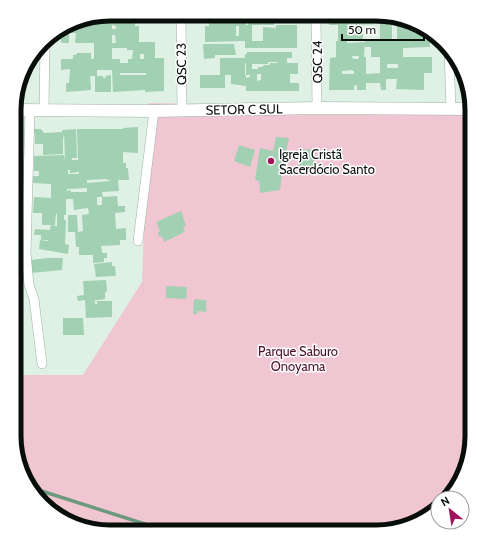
<svg xmlns="http://www.w3.org/2000/svg" width="486" height="546" viewBox="0 0 486 546" font-family="Cabin,sans-serif">
  <style>
    .green { fill: #f0c6d3 }
    .lines { fill: none; stroke-linecap: round; stroke-linejoin: round }
    .stream { stroke: #6d997c; stroke-width: 3.5 }
    .building { fill: #a2d0b2; fill-rule: evenodd }
    .minor-casing { stroke: #9fb1a4; stroke-width: 10 }
    .tertiary-casing { stroke: #9fb1a4; stroke-width: 13 }
    .minor { stroke: #fff; stroke-width: 9 }
    .tertiary { stroke: #fff; stroke-width: 12 }
    .poi-dot { fill: #a1135b; stroke: #fff; stroke-width: 1.5 }
    .labels { text-anchor: middle; dominant-baseline: central; stroke-width: 3; stroke-linejoin: round; paint-order: stroke }
    .street-label { font-size: 13px; fill: #080e0a; stroke: #fff }
    .poi-label { font-size: 13px; fill: #080e0a; stroke: #fff; text-anchor: start }
    .park-label { font-size: 13px; fill: #4e112c; stroke: #fff }
    .rim { fill: none; stroke: #080e0a; stroke-width: 5 }
  </style>
  <rect width="100%" height="100%" fill="#dff1e4"/>
  <path class="green" d="M149,103l323,5v334l-13,42 -13,14h-8v9l-9,9 -47,16h-279l-41,-13 -32,-30 -16,-47 1,-67h68l59,-93z"/>
  <g class="lines">
    <path class="stream" d="M29,487l141,45"/>
  </g>
  <path class="building" d="M388,15l36,12v13h6v7l-27,1v9h29v16h-8v17l-28,-1 1,-10h-11v11h-5l-1,-7h-14v7h-9v-5l-3,1v4h-25l1,-32 6,-1v-16h2v-16h-9v-9zM388,18h9v3h7v4h-7v16h-5v-16h-4zM380,24v17h-15v6h6v10h9v16l-14,1v-17h-2l1,-15 -18,1v-2h10v-2h6v-13l-16,1v-2zM352,56h7v1l-1,2h-5zM387,64h11v4h-11zM351,70l3,1v3h-12v-3z
    M209,17h37v8h2v-8h13v2h13v6h-22v16h11v-14l13,1v-3h21v23h-52v-7l-40,1v-16h4zM236,26h3v10h-3z
    M135,18v8h4v16h16v16h9v33l-19,1v-2l-32,2 -1,-22h-15v6h6v2h3l-1,-2 6,-1v17h-16v-16h-5l1,14 -25,2v-9h3l1,-14 -9,1v-11h12v-4h3l1,-2h14v6h3v-16h-19l1,-10h-7v10h-8v-14l18,-10h31v3l2,-1v-2zM112,25l4,1v3h-4zM112,35h3l1,8h-4zM112,48h15v2h6l-1,9h-4v4h-8v-4h-8zM140,54h4v5h-4zM120,73h26v2h-26z
    M203,44h31l2,11h-21v3l-11,1z
    M247,52h45v6h-5v5h11v11h-8v9h9v8h-53v-5l-15,-2v-9h-6v13h-25v-13h20v-17h25v-4h2zM268,62h10v1h-8v2h-6l-2,2h-4v2h-6v-5h16zM245,63h1v12h4v2l-4,1v-3h-1zM257,74h4v6l-4,1z
    M138,127v26l-15,-1v11h3v5h2l1,12h-11l1,11 -17,1 1,5h-6v8h5v-8l15,-1 1,10h7v6l-10,1 1,16 10,-1v12h-6v5l-19,1 1,6 1,1h4v5h-3v4l-11,1v-8h-14v-8h-3l-1,-15h-7v-17h9l1,17 5,-1 -1,-16 7,-1 -1,-6 -14,2 -1,-11h-7v16h-2v5h2l-1,24 4,1 -1,9 -29,-5 1,-9 8,1v-1h-7v-5h-7l1,-6 15,1 1,-5h-9v-12h-9l1,-16 17,1v-14l-18,-1v-7h6v-5h-5v-15l30,-1 1,5 -1,-26 -1,5v15l-20,1v-11h-8v-10l1,-1 -3,1v-5h8l3,4 18,-1v-2l14,-1 1,29h-5v2h6l-1,-31h46v-1zM68,170h2v3l9,-1v2h-11zM107,179v1h3v1l-23,2v-3zM87,188v4h-16v-2l-4,1v-2zM56,214h1v12h-4l2,-1z
    M276,137l13,1 -6,28 -3,24 -20,3 -1,-12 -4,-1 5,-32 13,3z
    M239,145l16,5 -5,17 -16,-6z
    M300,149l15,1 -2,19 -14,-1z
    M181,211l5,15 -3,1 2,4 -2,1v1l-19,9 -2,-6 -2,1 -2,-3v-2l2,-1 -4,-9z
    M47,258h16l-1,12 -31,3v-13z
    M112,262v4h3l1,10 -20,1 -2,-13z
    M106,280l1,11 -2,1v7l-15,2 5,-1v4h2v-3h15v16l-26,1 -1,-18 -7,1 -1,-5 7,-1 -1,-14z
    M166,286l21,1 -1,12 -20,-1z
    M194,299l12,1v12l-9,-1v3h-4z
    M63,318h20l1,17h-21z"/>
  <g class="lines">
    <g class="minor-casing">
      <path id="minor" d="M316,16l1,92
        M181,18l1,93
        M449,50l2,59
        M30,110l-4,143 3,32 5,14 8,65
        M44,111l1,-71
        M138,241l16,-130"/>
    </g>
    <g class="tertiary-casing">
      <path id="tertiary" d="M16,110l138,1 163,-3 155,1"/>
    </g>
    <use href="#minor" class="minor"/>
    <use href="#tertiary" class="tertiary"/>
  </g>
  <circle class="poi-dot" cx="271" cy="161" r="4"/>
  <g class="labels">
    <g class="street-label">
      <text transform="translate(317 62) rotate(-91)">QSC 24</text>
      <text transform="translate(181 64) rotate(-91)">QSC 23</text>
      <text transform="translate(244 109) rotate(-1)">SETOR C SUL</text>
    </g>
    <g class="poi-label">
      <text x="279" y="154">Igreja Cristã<tspan x="279" dy="15">Sacerdócio Santo</tspan></text>
    </g>
    <g class="park-label">
      <text x="298" y="351">Parque Saburo<tspan x="298" dy="15">Onoyama</tspan></text>
    </g>
  </g>
  <path d="M0 0H486V546H0ZM110 21H376A89 89 0 0 1 465 110V436A89 89 0 0 1 376 525H110A89 89 0 0 1 21 436V110A89 89 0 0 1 110 21Z" fill="#fff" fill-rule="evenodd"/>
  <path class="rim" d="M110 21H376A89 89 0 0 1 465 110V436A89 89 0 0 1 376 525H110A89 89 0 0 1 21 436V110A89 89 0 0 1 110 21Z"/>
  <g transform="translate(450 510) rotate(330)"><circle r="19" fill="#ffffff" stroke="#9c9f9d"/>
  <path d="M0-3L7 15L0 10L-7 15Z" fill="#a1135b"/>
  <text y="-6" font-size="11" font-weight="bold" text-anchor="middle" fill="#080e0a">N</text>
  </g>
  <path d="M342 34v6h82v-6" fill="none" stroke="#080e0a" stroke-width="2"/>
  <text x="348" y="34" font-size="12" fill="#080e0a" stroke="#ffffff" stroke-width="3" paint-order="stroke">50 m</text>
</svg>
